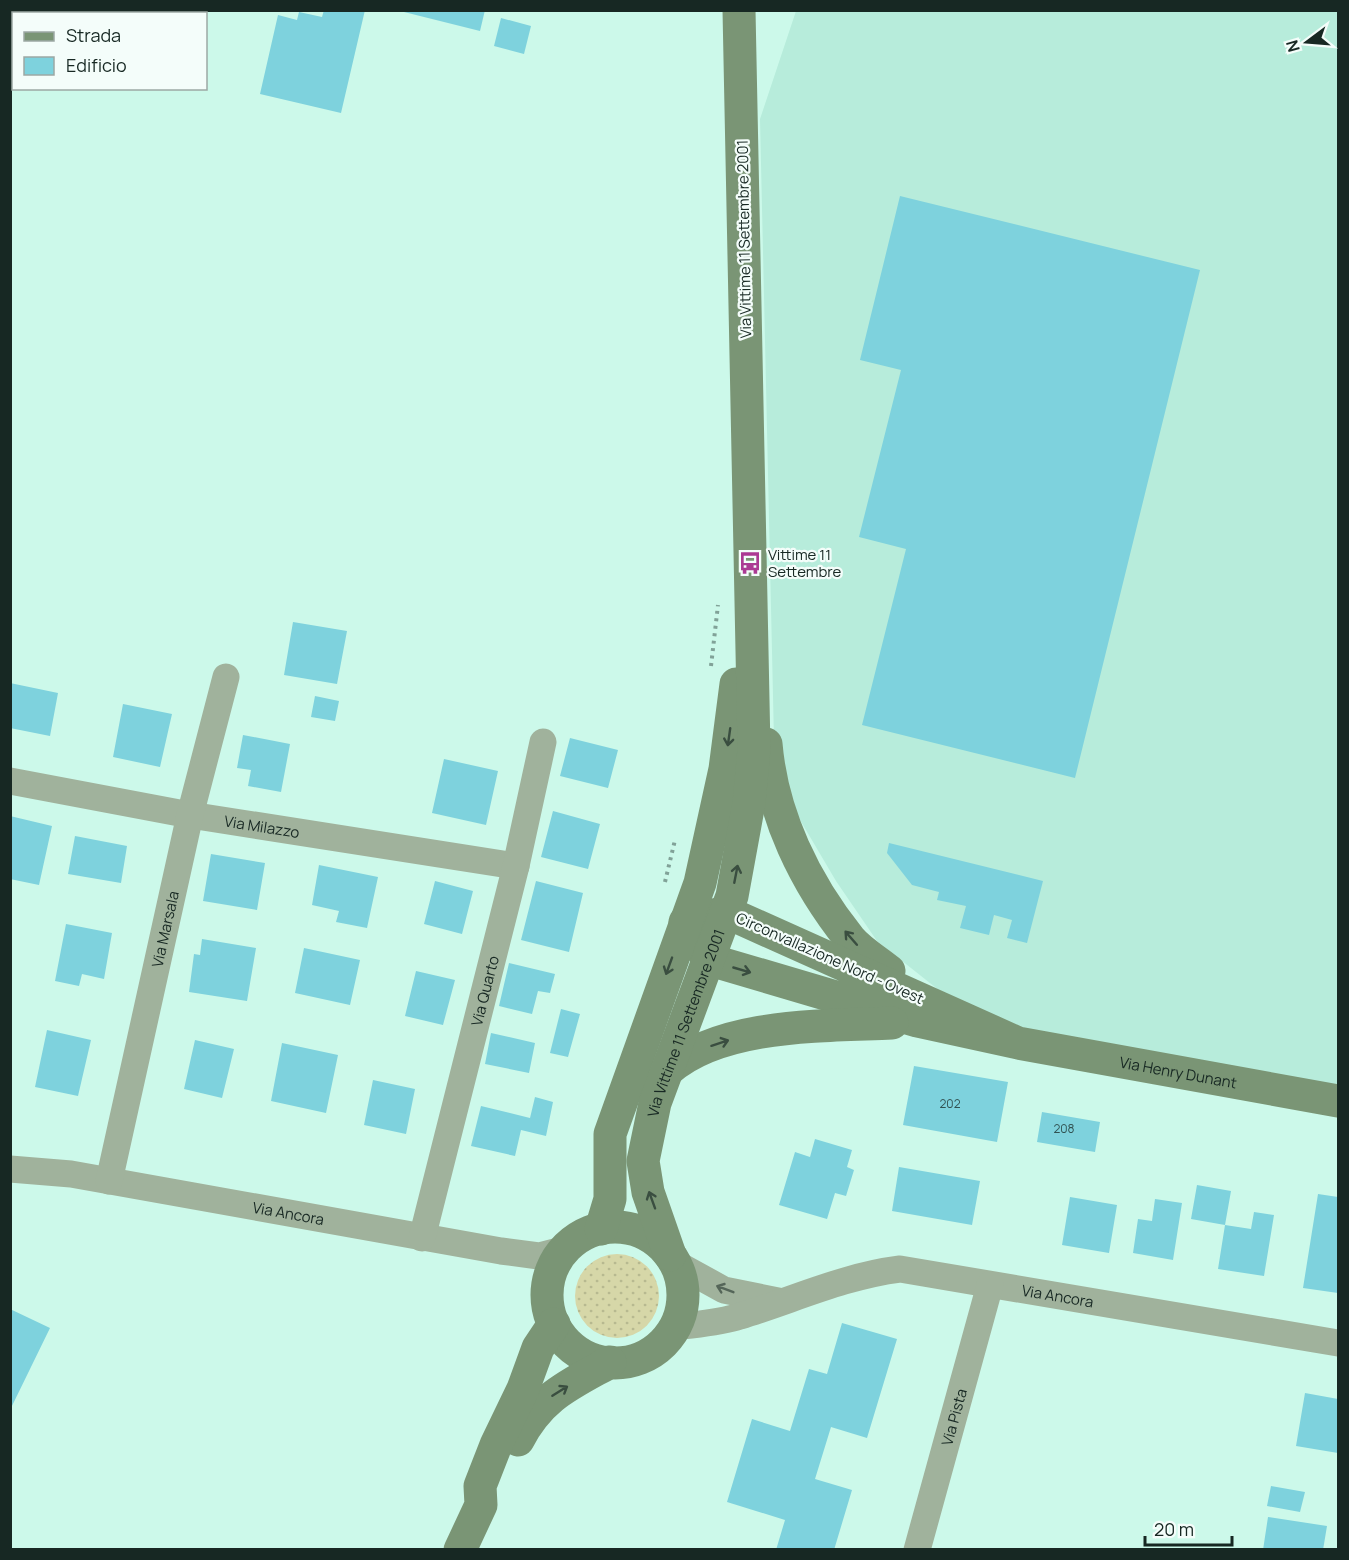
<svg xmlns="http://www.w3.org/2000/svg" width="1349" height="1560" viewBox="0 0 1349 1560" font-family="Manrope,sans-serif">
  <style>
    .built { fill: #b7ecdb }
    .grass { fill: url(#grass-dots) }
    .building { fill: #7ed2dd }
    .lines { fill: none; stroke-linecap: round; stroke-linejoin: round }
    .path { stroke: #81a298; stroke-width: 4; stroke-dasharray: 3 4.5; stroke-linecap: butt }
    .street { stroke: #a0b29c; stroke-width: 27 }
    .secondary { stroke: #7a9575; stroke-width: 33 }
    .oneway { stroke: #3a4e40 }
    .oneway2 { stroke: #556659 }
    .labels { text-anchor: middle; dominant-baseline: central; stroke-width: 4.5; stroke-linejoin: round; paint-order: stroke }
    .number-label { font-size: 12px; fill: #315252 }
    .street-label { font-size: 15px; fill: #172823; stroke: #f4fdfa }
    .poi-label { font-size: 15px; fill: #172823; stroke: #f4fdfa; text-anchor: start }
  </style>
  <defs>
    <pattern id="grass-dots" width="8" height="8" patternUnits="userSpaceOnUse" patternTransform="scale(1.5)"><rect width="8" height="8" fill="#d6d7a8"/><path d="M2 2h.1M6 6h.1" fill="none" stroke="#b7b990" stroke-width="1.8" stroke-linecap="round"/></pattern>
  </defs>
  <rect width="100%" height="100%" fill="#ccf9ea"/>
  <path class="built" d="M11,10h135v1l-1,3h-131l-1,10 -2,-1z
    M796,11h542v1079l-314,-60 -79,-35 -68,-54 -41,-60 -43,-73 -19,-68 -14,-621z"/>
  <path class="grass" d="M575 1296a42 42 0 1 1 84 0a42 42 0 1 1-84 0Z"/>
  <path class="building" d="M324,10h41l-24,103 -81,-19 18,-79 19,5 2,-8 23,5z
    M396,10h89l-5,21z
    M501,18l30,8 -7,28 -30,-8z
    M900,196l300,74 -125,508 -213,-53 44,-176 -47,-12 42,-167 -41,-10z
    M293,622l54,9 -10,53 -53,-9z
    M10,683l48,10 -8,43 -40,-8z
    M315,696l24,5 -4,20 -24,-4z
    M123,704l49,10 -12,53 -47,-10z
    M243,735l47,9 -9,48 -33,-6 3,-16 -14,-2z
    M570,738l48,12 -10,38 -48,-12z
    M444,759l54,12 -12,54 -54,-12z
    M553,811l47,13 -12,45 -47,-12z
    M10,816l42,10 -13,59 -29,-6z
    M75,836l52,10 -6,37 -53,-9z
    M889,843l154,38 -16,62 -20,-5 5,-18 -18,-5 -5,20 -29,-7 6,-22 -29,-6 2,-8 -27,-7 -25,-32z
    M211,854l54,9 -8,47 -54,-9z
    M319,865l59,12 -11,51 -31,-6 3,-11 -27,-6z
    M435,881l38,10 -11,43 -38,-10z
    M536,881l47,12 -14,59 -48,-12z
    M66,924l46,9 -8,46 -22,-5 -3,12 -24,-5z
    M202,939l54,9 -9,53 -58,-9 5,-38 6,1z
    M304,948l56,12 -10,45 -55,-12z
    M509,963l46,11 -5,19 -12,-2 -6,23 -33,-8z
    M416,971l39,9 -12,45 -38,-9z
    M561,1009l19,5 -12,43 -18,-4z
    M47,1030l44,10 -13,56 -43,-9z
    M491,1033l44,10 -6,30 -44,-9z
    M195,1040l39,9 -12,49 -38,-9z
    M282,1043l56,12 -12,58 -55,-12z
    M914,1066l94,16 -11,60 -94,-17z
    M373,1080l42,9 -9,45 -42,-9z
    M535,1097l18,5 -7,34 -25,-6 -6,26 -44,-10 10,-40 49,12z
    M1042,1112l58,10 -5,30 -58,-10z
    M815,1139l37,11 -5,17 7,3 -8,26 -11,-3 -8,26 -48,-14 16,-53 15,5z
    M899,1167l81,14 -8,44 -80,-14z
    M1197,1185l34,6 -6,34 -34,-6z
    M1318,1194l20,3v96l-35,-5z
    M1070,1197l47,8 -8,48 -47,-8z
    M1155,1199l27,4 -9,57 -40,-7 5,-34 14,2z
    M1254,1212l20,3 -10,61 -46,-7 7,-44 26,4z
    M10,1309l40,19 -40,82z
    M842,1323l55,16 -30,99 -36,-11 -16,52 37,11 -18,60h-58l9,-30 -58,-18 25,-83 38,12 19,-62 18,5z
    M1305,1393l33,6v54l-42,-7z
    M1271,1486l34,6 -5,20 -33,-6z
    M1268,1517l59,9 -4,24h-60z"/>
  <g class="lines">
    <path class="path" d="M711,666l7,-61
      M665,882l10,-42"/>
    <g class="street">
      <path id="s1" d="M10,781l180,34 326,51"/>
      <path id="s2" d="M10,1169l61,5 430,77 38,5 27,-7"/>
      <path id="s3" d="M109,1181l81,-366 36,-138"/>
      <path id="s4" d="M422,1238l94,-372 27,-124"/>
      <path d="M675,1263l49,27 54,11"/>
      <path id="s5" d="M675,1327c22,-3 44,-4 65,-11 53,-16 104,-40 160,-47l438,74"/>
      <path id="s6" d="M917,1550l73,-265"/>
    </g>
    <g class="secondary">
      <path d="M766,744c6,71 39,139 84,195 10,12 27,22 39,32"/>
      <path id="s7" d="M1018,1043l-292,-131 -41,10 7,15 18,23 207,61 101,22 320,58"/>
      <path d="M668,1070c53,-47 157,-44 224,-47"/>
      <circle cx="615" cy="1295" r="68"/>
      <path d="M601,1229l9,-30v-65l90,-251 25,-114 11,-85"/>
      <path id="s8" d="M670,1255l-22,-63 -5,-31 12,-58 77,-207 17,-93 5,-54 -15,-739"/>
      <path d="M518,1440c23,-44 51,-55 92,-78"/>
      <path d="M460,1550l21,-45 -1,-19 16,-41 27,-56 15,-41 16,-24"/>
    </g>
  </g>
  <defs><path id="oneway-shaft" d="M-6 0H5M1.5-3L5.5 0L1.5 3" fill="none" stroke-width="1.6" stroke-linecap="round" stroke-linejoin="round" transform="scale(1.5)"/></defs>
  <g class="oneway">
    <use href="#oneway-shaft" transform="translate(729 737) rotate(98)"/>
    <use href="#oneway-shaft" transform="translate(736 874) rotate(-79)"/>
    <use href="#oneway-shaft" transform="translate(851 938) rotate(-131)"/>
    <use href="#oneway-shaft" transform="translate(669 966) rotate(110)"/>
    <use href="#oneway-shaft" transform="translate(742 970) rotate(16)"/>
    <use href="#oneway-shaft" transform="translate(720 1043) rotate(-18)"/>
    <use href="#oneway-shaft" transform="translate(652 1200) rotate(-110)"/>
    <use href="#oneway-shaft" transform="translate(560 1391) rotate(-32)"/>
  </g>
  <use class="oneway2" href="#oneway-shaft" transform="translate(725 1289) rotate(-159)"/>
  <defs>
    <g id="bus-bare" transform="scale(1.8)"><path d="M-5-6H5V4H4V6H2V4H-2V6H-4V4H-5ZM-3.5-4V0h7V-4ZM-3.5 1.2v1.5H-2V1.2ZM2 1.2v1.5H3.5V1.2Z" fill="#ab3993" stroke="#f4fdfa" stroke-width="2.5" paint-order="stroke"/></g>
  </defs>
  <g fill-rule="evenodd">
    <use href="#bus-bare" x="750" y="563"/>
  </g>
  <g class="labels">
    <g class="number-label">
      <text x="950" y="1103">202</text>
      <text x="1064" y="1128">208</text>
    </g>
    <g class="street-label">
      <text transform="translate(744 239) rotate(-91)">Via Vittime 11 Settembre 2001</text>
      <text stroke="none"><textPath href="#s1" startOffset="256">Via Milazzo</textPath></text>
      <text stroke="none"><textPath href="#s3" startOffset="258">Via Marsala</textPath></text>
      <text transform="translate(830 958) rotate(24)">Circonvallazione Nord - Ovest</text>
      <text stroke="none"><textPath href="#s4" startOffset="255">Via Quarto</textPath></text>
      <text stroke="none"><textPath href="#s8" startOffset="243">Via Vittime 11 Settembre 2001</textPath></text>
      <text stroke="none"><textPath href="#s7" startOffset="890">Via Henry Dunant</textPath></text>
      <text stroke="none"><textPath href="#s2" startOffset="282">Via Ancora</textPath></text>
      <text stroke="none"><textPath href="#s5" startOffset="393">Via Ancora</textPath></text>
      <text stroke="none"><textPath href="#s6" startOffset="138">Via Pista</textPath></text>
    </g>
    <g class="poi-label">
      <text x="768" y="554">Vittime 11<tspan x="768" dy="17">Settembre</tspan></text>
    </g>
  </g>
  <rect width="1349" height="1560" fill="none" stroke="#172823" stroke-width="24"/>
  <rect x="12" y="12" width="195" height="78" fill="#f4fdfa" stroke="#9ca8a4" stroke-width="1.5"/>
  <rect x="24" y="32" width="30" height="9" fill="#7a9575" stroke="#9ca8a4" stroke-width="1.5"/>
  <text x="66" y="42" font-size="18" fill="#172823">Strada</text>
  <rect x="24" y="57" width="30" height="18" fill="#7ed2dd" stroke="#9ca8a4" stroke-width="1.5"/>
  <text x="66" y="72" font-size="18" fill="#172823">Edificio</text>
  <g transform="translate(1307 42) rotate(254)" stroke="#f4fdfa" stroke-width="4.5" paint-order="stroke">
  <path d="M0-4.5L10 22L0 15L-10 22Z" fill="#172823"/>
  <text y="-9" font-size="16" font-weight="bold" text-anchor="middle" fill="#172823">N</text>
  </g>
  <path d="M1145 1536v9h87v-9" fill="none" stroke="#172823" stroke-width="3"/>
  <text x="1154" y="1536" font-size="18" fill="#172823" stroke="#f4fdfa" stroke-width="4.5" paint-order="stroke">20 m</text>
</svg>
